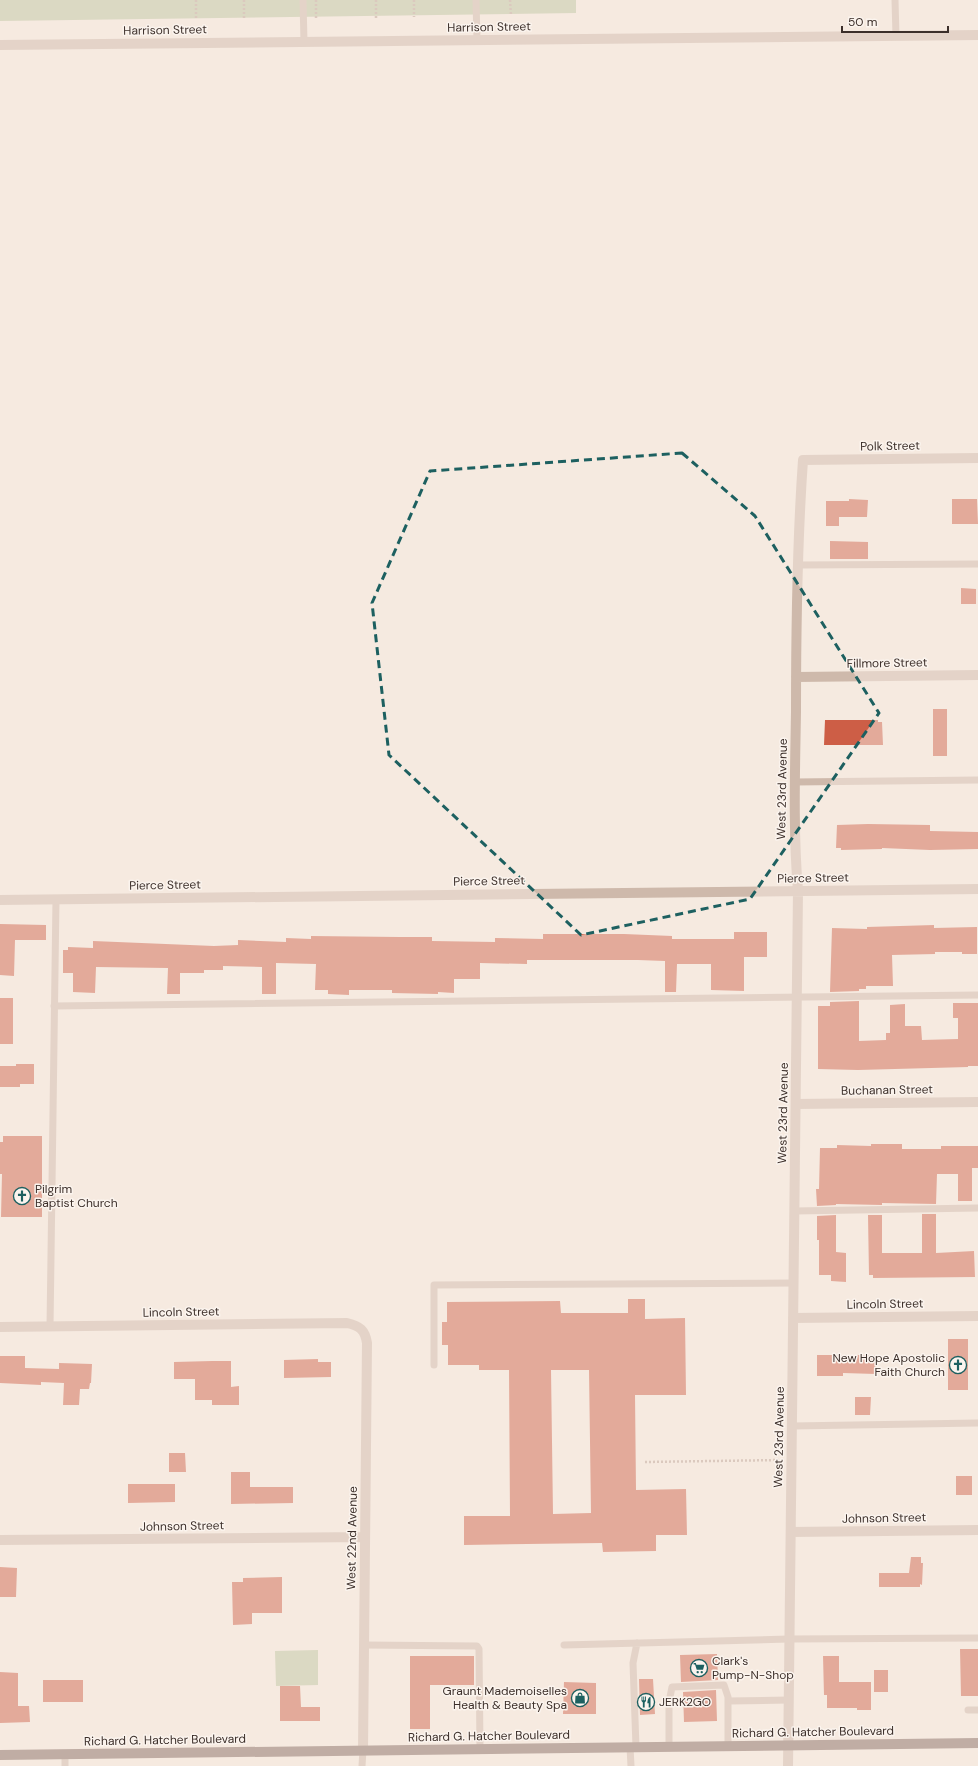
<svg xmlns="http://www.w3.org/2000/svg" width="978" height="1766" viewBox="0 0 978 1766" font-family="'DM Sans',sans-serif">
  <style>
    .green { fill: #bbc59f }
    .building { fill: #cd5e46; fill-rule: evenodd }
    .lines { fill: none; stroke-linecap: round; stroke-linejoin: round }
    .path { stroke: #baa395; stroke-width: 2.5; stroke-dasharray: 2 2; stroke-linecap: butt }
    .service { stroke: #ceb9ab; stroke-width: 7 }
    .minor { stroke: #ceb9ab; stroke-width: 10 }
    .tertiary { stroke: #ceb9ab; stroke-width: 10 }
    .primary { stroke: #7e645b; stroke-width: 10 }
    .marked { fill: none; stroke: #1d6060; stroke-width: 3; stroke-dasharray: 8 5; stroke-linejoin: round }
    .labels { text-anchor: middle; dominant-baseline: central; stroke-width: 3; stroke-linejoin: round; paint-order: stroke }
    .street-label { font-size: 12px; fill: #3c2f2a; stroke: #fbf4ee }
    .poi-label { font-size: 12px; fill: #3c2f2a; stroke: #fbf4ee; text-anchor: start }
  </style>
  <rect width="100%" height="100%" fill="#f5eae0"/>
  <path class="green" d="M0,0h576v13l-576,8z
    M318,1650v35l-42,1 -1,-35z"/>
  <path class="building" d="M849,499l19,1 -1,17h-28v9h-13v-25h23z
    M952,499h25l1,25h-26z
    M830,541l38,1v17h-38z
    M961,588l15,1v15h-15z
    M933,709h14v47h-14z
    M825,720h53v2h4l1,23h-59z
    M868,824l62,1v6l48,1v17l-48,1 -48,-2v1l-41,1v-2h-5l1,-23z
    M0,924l46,1v15h-31l-1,36 -14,-1z
    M934,925v3l43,-1v27h-15v-2h-27v2l-43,1 1,31h-27v3h-7v2l-29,1 2,-64 35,1v-2z
    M734,932h33v25h-23v34l-33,-1v-26h-34l-1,28h-11v-31l-27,-1h-111v4l-47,-1v16h-26v14l-16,-1v2l-46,-1v-3h-43v5l-21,-1v-4h-13l1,-26 -40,-1v31h-14v-27l-39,-1v4h-19v3h-24v21h-13l1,-26 -72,-1 -1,26 -22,-1v-19h-10v-23h5v-3l25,1v-7l121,5 24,-1v-5l48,2v-4l25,1v-3l88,1h33v4l63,1v-4l48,1v-5h81l48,2v3h62z
    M0,998h13v46h-13z
    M859,1001v40l27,-1v-7h4v-28l15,-1v22h16l1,14 36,-1v-21h-5v-15h25v63h-10v1l-110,3 -40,-1v-63h12v-4z
    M16,1064h18v20h-14v3h-20v-21h16z
    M3,1136h39v81h-41l1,-43h-2v-32h3z
    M871,1144h31v5h39v-3h37v22h-6v33h-14v-27h-21l-1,30 -54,-1v2l-46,-1v1l-19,1 -1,-17h3l1,-41h17v-3l34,1z
    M922,1214h14v39l38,-2 1,26 -102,1v-3h-4l-1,-60h14v38h40z
    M836,1215v37l10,1v29l-15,-1v-6h-12v-35h-2v-24z
    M628,1299h17v20l40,-1 1,77h-51l1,95 50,-1 1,46h-31v16l-53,1 -1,-9 -138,2v-29h46l-1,-146h-30v-5h-31v-20h-6v-23h5v-20l113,-1 1,12h67zM551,1370h38l2,143 -38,1z
    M948,1339h20v51h-20z
    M817,1355h59v19l-33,-1v3h-26z
    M0,1356h25v12l34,1v-6l33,1 -1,19h-1l-1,6h-9l-1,16h-16l1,-22 -23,-1v3l-41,-2z
    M318,1359v3h13v15l-47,1v-18z
    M212,1361h19v26l8,-1v19h-27v-5h-17v-21h-21v-17z
    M855,1397h16l-1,18h-15z
    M169,1453h16l1,19h-17z
    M231,1472h19v15h43v16l-62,1z
    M956,1476h16v19h-16z
    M128,1484h47v18l-47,1z
    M911,1557h10v6h2l-1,22 -2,-1v3h-41v-14h30z
    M0,1567l17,1 -1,29h-16z
    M282,1577v36h-30v11l-19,1 -1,-43h11v-4z
    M960,1649h18v47h-17z
    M717,1654l1,26 -37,2 -1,-27z
    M410,1656h64v29h-44v44h-20z
    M823,1656h16v26h32v28h-14v-2h-30v-13h-3z
    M874,1670h14v22h-14z
    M0,1672l18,1v33h11l1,16 -30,1z
    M639,1679h14l2,35 -15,1z
    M43,1680h40v22h-40z
    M564,1682l32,1v31h-33z
    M280,1686h20l1,21h19v14h-40z
    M716,1690l1,31 -33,1 -1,-30z"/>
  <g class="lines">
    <path class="path" d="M196,0v20
      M244,0v19
      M316,0v19
      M376,0v18
      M414,0v17
      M510,0l1,16
      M645,1462l136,-2"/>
    <path class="service" d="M303,0l1,42
      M476,0l1,40
      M895,0l1,36
      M798,565l180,-1
      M795,782l183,-2
      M54,1006l924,-11
      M794,1211l184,-3
      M50,1327l6,-428
      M434,1365v-80l359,-2
      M792,1426l186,-3
      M364,1645l113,1 2,3 1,100
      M564,1645l225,-6 189,-1
      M728,1701l61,-1
      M968,1710h10
      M630,1747l1,19
      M636,1747l-3,-84 4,-20
      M669,1747v-45l3,-15 52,-2 4,12v49
      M65,1766v-12
      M362,1766l1,-16"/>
    <path class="minor" d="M796,677l182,-2
      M0,900l978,-11
      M796,1104l182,-2
      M793,1318l185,-2
      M0,1327l347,-4c13,3 18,7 20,20l-4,407
      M791,1532l187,-2
      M0,1540l365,-3
      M788,1766l10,-875c-5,-60 -3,-119 -2,-179 0,-84 1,-168 7,-252l175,-2"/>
    <path class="tertiary" d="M0,45l978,-10"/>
    <path class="primary" d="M0,1755l978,-12"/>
  </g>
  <path d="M0 0H978V1766H0ZM682,453l73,63 124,197 -129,186 -169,36 -192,-180 -17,-152 58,-132z" fill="#f5eae0" fill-opacity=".55" fill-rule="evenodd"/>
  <path class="marked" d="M682,453l73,63 124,197 -129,186 -169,36 -192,-180 -17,-152 58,-132z"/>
  <defs>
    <g id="church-ring" transform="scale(0.9)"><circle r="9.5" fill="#fbf4ee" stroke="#1d6060" stroke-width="1.5"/><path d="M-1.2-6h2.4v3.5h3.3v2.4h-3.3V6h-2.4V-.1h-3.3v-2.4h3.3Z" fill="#1d6060"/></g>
    <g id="supermarket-ring" transform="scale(0.9)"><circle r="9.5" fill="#fbf4ee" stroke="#1d6060" stroke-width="1.5"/><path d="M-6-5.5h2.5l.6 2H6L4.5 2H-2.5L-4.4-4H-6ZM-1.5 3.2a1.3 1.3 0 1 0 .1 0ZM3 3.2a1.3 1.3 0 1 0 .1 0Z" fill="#1d6060"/></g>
    <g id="shop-ring" transform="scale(0.9)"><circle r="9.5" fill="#fbf4ee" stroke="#1d6060" stroke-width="1.5"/><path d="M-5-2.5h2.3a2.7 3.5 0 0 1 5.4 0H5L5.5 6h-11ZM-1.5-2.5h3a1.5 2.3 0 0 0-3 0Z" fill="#1d6060"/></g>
    <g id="restaurant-ring" transform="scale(0.9)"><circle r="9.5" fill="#fbf4ee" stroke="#1d6060" stroke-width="1.5"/><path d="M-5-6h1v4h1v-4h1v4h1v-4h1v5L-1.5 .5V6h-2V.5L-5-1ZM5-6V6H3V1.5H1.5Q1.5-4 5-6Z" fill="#1d6060"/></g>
  </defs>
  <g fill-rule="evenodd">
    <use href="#church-ring" x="22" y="1196"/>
    <use href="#church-ring" x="958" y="1365"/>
    <use href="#supermarket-ring" x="699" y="1668"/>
    <use href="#shop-ring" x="580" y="1698"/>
    <use href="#restaurant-ring" x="646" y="1702"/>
  </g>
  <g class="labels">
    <g class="street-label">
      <text transform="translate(489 27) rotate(-1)">Harrison Street</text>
      <text transform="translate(165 30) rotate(-1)">Harrison Street</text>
      <text transform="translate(890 446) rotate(-1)">Polk Street</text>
      <text transform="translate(887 663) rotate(-1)">Fillmore Street</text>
      <text transform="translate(782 789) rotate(-89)">West 23rd Avenue</text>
      <text transform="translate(813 878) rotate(-1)">Pierce Street</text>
      <text transform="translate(489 881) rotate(-1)">Pierce Street</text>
      <text transform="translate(165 885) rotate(-1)">Pierce Street</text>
      <text transform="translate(887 1090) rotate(-1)">Buchanan Street</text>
      <text transform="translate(783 1113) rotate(-89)">West 23rd Avenue</text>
      <text transform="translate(885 1304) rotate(-1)">Lincoln Street</text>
      <text transform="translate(181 1312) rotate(-1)">Lincoln Street</text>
      <text transform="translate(779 1437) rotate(-89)">West 23rd Avenue</text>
      <text transform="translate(884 1518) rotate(-1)">Johnson Street</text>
      <text transform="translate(182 1526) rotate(-1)">Johnson Street</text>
      <text transform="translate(352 1538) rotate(-89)">West 22nd Avenue</text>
      <text transform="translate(813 1732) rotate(-1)">Richard G. Hatcher Boulevard</text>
      <text transform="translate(489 1736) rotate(-1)">Richard G. Hatcher Boulevard</text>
      <text transform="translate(165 1740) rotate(-1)">Richard G. Hatcher Boulevard</text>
    </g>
    <g class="poi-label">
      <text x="35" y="1189">Pilgrim<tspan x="35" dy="14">Baptist Church</tspan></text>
      <text x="945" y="1358" text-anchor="end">New Hope Apostolic<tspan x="945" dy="14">Faith Church</tspan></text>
      <text x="712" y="1661">Clark's<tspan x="712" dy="14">Pump-N-Shop</tspan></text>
      <text x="567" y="1691" text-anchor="end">Graunt Mademoiselles<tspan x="567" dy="14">Health &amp; Beauty Spa</tspan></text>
      <text x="659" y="1702">JERK2GO</text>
    </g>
  </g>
  <path d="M842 26v6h106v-6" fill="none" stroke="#3c2f2a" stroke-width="2"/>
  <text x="848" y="26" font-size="12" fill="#3c2f2a" stroke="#fbf4ee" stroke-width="3" paint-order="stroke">50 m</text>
</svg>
